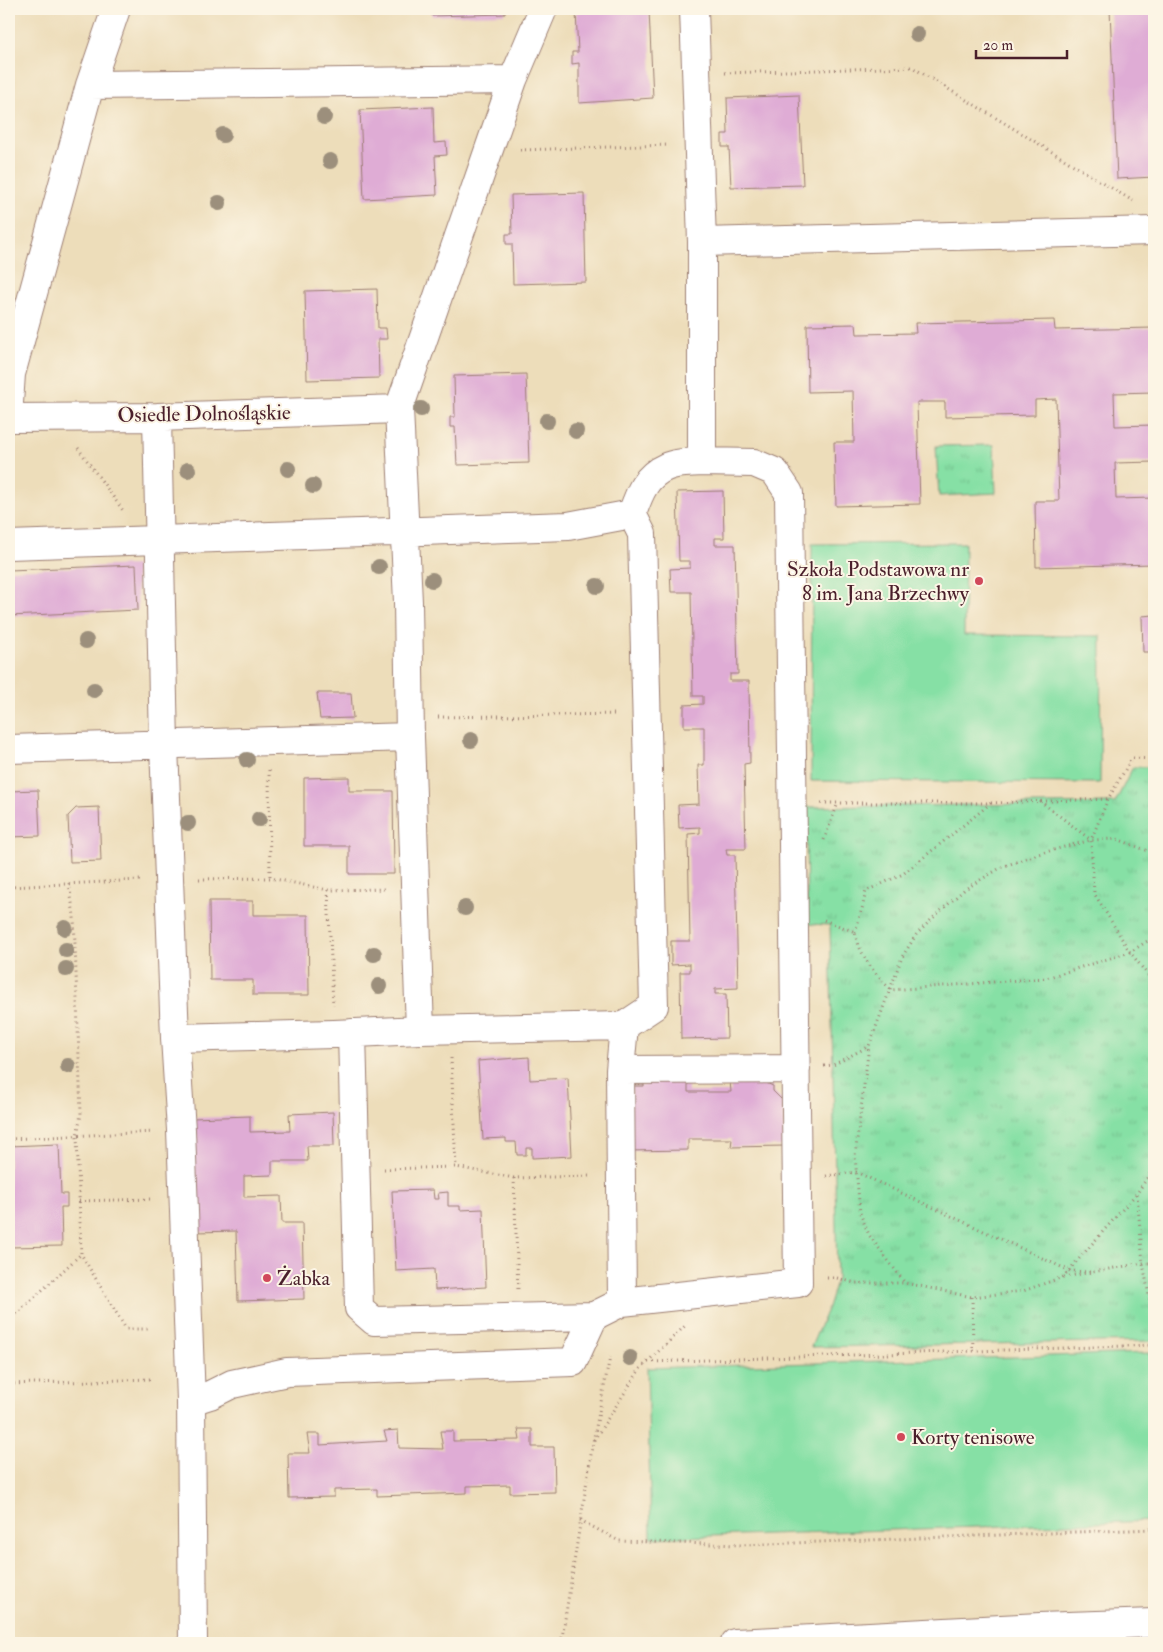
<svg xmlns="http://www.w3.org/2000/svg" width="1163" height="1652" viewBox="0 0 1163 1652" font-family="'IM FELL Double Pica',serif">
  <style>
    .park { fill: url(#park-tufts); stroke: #688068 }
    .garden { fill: #86e0a5; stroke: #688068 }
    .building { fill: #dfacd5 }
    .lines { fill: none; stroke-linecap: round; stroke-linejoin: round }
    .street-casing { stroke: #9c7e72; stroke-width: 30 }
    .path { stroke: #9c7e72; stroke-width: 3; stroke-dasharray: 1 4; stroke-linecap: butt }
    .street { stroke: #fff; stroke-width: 28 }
    .tree { fill: #9c8f7c }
    .poi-dot { fill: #d1495b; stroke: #fcf5e5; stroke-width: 2 }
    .labels { text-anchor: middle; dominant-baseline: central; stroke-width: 4; stroke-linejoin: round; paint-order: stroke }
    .street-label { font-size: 21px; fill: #4a1f2b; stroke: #fcf5e5 }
    .poi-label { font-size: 21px; fill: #4a1f2b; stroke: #fcf5e5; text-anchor: start }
  </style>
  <defs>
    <pattern id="park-tufts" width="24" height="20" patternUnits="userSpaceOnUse" patternTransform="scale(1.25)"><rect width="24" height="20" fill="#86e0a5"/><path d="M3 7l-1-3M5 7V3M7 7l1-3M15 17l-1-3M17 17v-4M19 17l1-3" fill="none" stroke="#75c08e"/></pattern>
  </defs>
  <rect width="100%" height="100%" fill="#fcf5e5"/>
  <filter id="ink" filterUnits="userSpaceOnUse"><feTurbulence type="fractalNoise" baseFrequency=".02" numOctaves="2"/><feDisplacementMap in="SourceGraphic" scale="10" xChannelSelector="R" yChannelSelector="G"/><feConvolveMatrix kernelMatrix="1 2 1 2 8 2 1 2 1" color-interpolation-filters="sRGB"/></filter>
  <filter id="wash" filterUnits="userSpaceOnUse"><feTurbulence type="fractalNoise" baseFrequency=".0096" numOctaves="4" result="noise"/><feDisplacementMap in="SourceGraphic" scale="20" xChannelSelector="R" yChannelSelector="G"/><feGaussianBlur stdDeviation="1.12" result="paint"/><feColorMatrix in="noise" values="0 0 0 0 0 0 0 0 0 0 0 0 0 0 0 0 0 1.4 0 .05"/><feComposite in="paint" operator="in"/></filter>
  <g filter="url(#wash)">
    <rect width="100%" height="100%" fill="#edddba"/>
    <path class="park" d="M994,445l2,48 -57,3 -3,-50z
      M1133,767h21v574l-343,6 17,-40 9,-29 -7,-353 -23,-1 -1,-117 309,-4z"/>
    <path class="garden" d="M965,543l-1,92 137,1 -1,147 -289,-2 1,-237z
      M1150,1353l4,168 -503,17 -4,-170z"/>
    <g id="blocks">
      <path class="building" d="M432,9h73v5l-73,2z
        M1110,9h44v168l-37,2z
        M649,10l4,88 -74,5v-40l-7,1v-12h6l-2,-40z
        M799,95l4,90 -72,2 -2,-40h-7v-13h6l-1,-36z
        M433,107l1,36 12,-1 1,13 -12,1 2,39 -73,4 -4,-89z
        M584,193l2,89 -73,2 -1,-40h-6v-10h6l-1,-39z
        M377,289l1,39h8l1,11h-9l1,39 -72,2 -2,-89z
        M1054,320l1,10 99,-2v64l-40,1 1,33 39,-1v37l-39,1 1,36 38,-1v66l-118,3 -1,-66h24l-3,-102 -21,1v15l-90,2v-15h-28l3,102 -84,2 -2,-64h20l-1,-51 -45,1 -1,-67 49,-1 1,10 59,-1 -1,-10z
        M526,374l3,89 -72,2 -2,-38h-5v-10h5l-1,-41z
        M723,491l1,47h-9v7h20l3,129h-8v7h19l1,82 -6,1 2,85h-20l1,6h8l3,133 -23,1v5h11l1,44 -46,1 -1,-67h10v-8l-19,1v-24h19l-2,-107 12,-1v-6l-21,1 -1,-23 21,-1 -1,-39h6v-38h-20v-22l19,-1v-8h-10l-2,-104h-20l-1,-23 20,-1v-7h-11l-2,-69z
        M136,565l2,45 -129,6v-46z
        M1154,615v37h-11l-1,-36z
        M317,693h34l2,25 -33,1z
        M349,777v14h44l1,83h-45v-28h-45v-68z
        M38,790l2,46 -31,1v-46z
        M99,807l2,54 -31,1 -2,-46 8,-8z
        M209,901h44v14h55l1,80h-56v-15h-43z
        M529,1057l1,23 38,-2 4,78 -40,2v-10h-6v7h-9l-1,-13h-10v-4l-23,1 -5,-78z
        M688,1079v13h43l-1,-11 29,-1 14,6v5l10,10 1,45 -53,1 1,-8h-44v11l-60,1 4,-65h12v-6z
        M333,1112l1,34h-27l1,15h-36v14l-28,1v21l37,-1 1,27h20l2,76 -66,2 -2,-70 -40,1 -3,-114 57,-2v16l40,-1 -1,-17z
        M59,1144l2,50h6v13h-6l1,39 -53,1v-101z
        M433,1190l1,9h5l-1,-6 10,-1v14h12v4l23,-1 3,78 -51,3 -1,-21 -38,2 -4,-80z
        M518,1429h14v18h22l1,45 -45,1v-8l-43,1v7l-90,3v-7l-43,1v7l-45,1 -1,-45h22l-3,-19h13v11l67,-4 -3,-10 14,-1 1,18 44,1 -3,-18h13v10l67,-1z"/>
    </g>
  </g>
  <g filter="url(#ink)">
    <use href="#blocks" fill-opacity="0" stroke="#9c7e72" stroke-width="1"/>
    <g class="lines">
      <g class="street-casing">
        <path id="street" d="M90,85l423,-5
          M702,242l452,-11
          M9,403l2,-29 79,-289 26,-76
          M157,417l7,328 11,293 159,-4 86,-4 204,-4 30,-20 -12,-472 -10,-20
          M9,418l148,-1 242,-8
          M9,545l559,-19 64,-12c7,-20 13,-38 34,-47 10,-5 25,-4 36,-5v-220l-8,-233
          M410,737l-2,-135 -9,-193 114,-329 30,-71
          M9,749l401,-12 10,293
          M352,1033l7,275 15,13 220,-5 28,-14 176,-19 -9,-790 -14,-21 -21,-9 -52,-1
          M175,1038l6,92 10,271 2,242
          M620,1070l176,-1
          M622,1302l-2,-232 4,-44
          M191,1401l19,-6 22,-11 55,-12 286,-10 21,-46
          M735,1643l305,-16 114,-4"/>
      </g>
      <path class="path" d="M725,73l187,-6 221,134
        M520,150l149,-5
        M78,448l46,64
        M438,717l179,-3
        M1154,759l-22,-1 -24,41 -17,41 3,53 36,59 24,31
        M269,770l1,108
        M1040,801l51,39
        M821,803h170l117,-4
        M824,840l14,-37
        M1154,845l-3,7 3,3
        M1151,852l-34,-13 -26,1 -53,14 -36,13 -37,22 -30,27 -19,19 -14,22 -33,89 -14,110 5,57 9,22 36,48 67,14 51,-6 40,-14 74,-84 17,-25
        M199,879l71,-1 58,12 59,-1
        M69,883l5,33 7,198 -4,22 4,118 45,75h22
        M9,887l131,-7
        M328,890l5,115
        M824,920l31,12c5,24 19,41 36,58l155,-12 84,-26 24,-15
        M855,932l7,-23 4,-18 37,-17 88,-71
        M451,1058l5,109
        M824,1066l9,-1 36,-19
        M9,1139l144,-7
        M384,1169l72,-2 58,11 77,-2
        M826,1176l30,-4 214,99 20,1
        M514,1178l4,112
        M1137,1194l6,69 11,60
        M79,1201l74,-2
        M1064,1277l79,-14h11
        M827,1278h10l18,5h50
        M972,1297l1,54
        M9,1321l72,-67
        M648,1362l506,-17
        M9,1384l141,-5
        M594,1440l46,-71 45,-43
        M580,1520l39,21 122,4 413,-16
        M562,1638l31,-196 17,-85"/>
      <use href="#street" class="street"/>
    </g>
    <g class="tree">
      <circle cx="917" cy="34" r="8"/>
      <circle cx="324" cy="117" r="8"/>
      <circle cx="223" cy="135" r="8"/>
      <circle cx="330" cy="161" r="8"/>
      <circle cx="219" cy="203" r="8"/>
      <circle cx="421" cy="409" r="8"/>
      <circle cx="547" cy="421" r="8"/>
      <circle cx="576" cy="431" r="8"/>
      <circle cx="288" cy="469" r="8"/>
      <circle cx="188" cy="470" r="8"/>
      <circle cx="313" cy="486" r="8"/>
      <circle cx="379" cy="567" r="8"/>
      <circle cx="432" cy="580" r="8"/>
      <circle cx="597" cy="586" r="8"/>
      <circle cx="86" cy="641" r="8"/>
      <circle cx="94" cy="690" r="8"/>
      <circle cx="471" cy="740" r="8"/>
      <circle cx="247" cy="760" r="8"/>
      <circle cx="259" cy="819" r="8"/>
      <circle cx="188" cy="823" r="8"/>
      <circle cx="465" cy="908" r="8"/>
      <circle cx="65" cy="928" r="8"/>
      <circle cx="66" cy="950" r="8"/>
      <circle cx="374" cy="954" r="8"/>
      <circle cx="66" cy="969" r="8"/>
      <circle cx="379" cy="986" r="8"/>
      <circle cx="68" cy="1066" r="8"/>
      <circle cx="630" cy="1358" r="8"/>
    </g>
  </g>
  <g class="poi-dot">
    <circle cx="979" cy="581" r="5"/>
    <circle cx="267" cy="1278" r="5"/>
    <circle cx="901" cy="1437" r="5"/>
  </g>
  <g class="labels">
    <g class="street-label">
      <text transform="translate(204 414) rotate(-1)">Osiedle Dolnośląskie</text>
    </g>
    <g class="poi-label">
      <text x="969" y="569" text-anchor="end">Szkoła Podstawowa nr<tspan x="969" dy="24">8 im. Jana Brzechwy</tspan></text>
      <text x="277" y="1278">Żabka</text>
      <text x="911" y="1437">Korty tenisowe</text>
    </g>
  </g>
  <rect width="1163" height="1652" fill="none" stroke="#fcf5e5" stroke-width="30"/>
  <path d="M976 50v8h91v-8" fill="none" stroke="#4a1f2b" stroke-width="2.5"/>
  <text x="983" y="50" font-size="15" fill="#4a1f2b" stroke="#fcf5e5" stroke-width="4" paint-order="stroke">20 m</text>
</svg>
